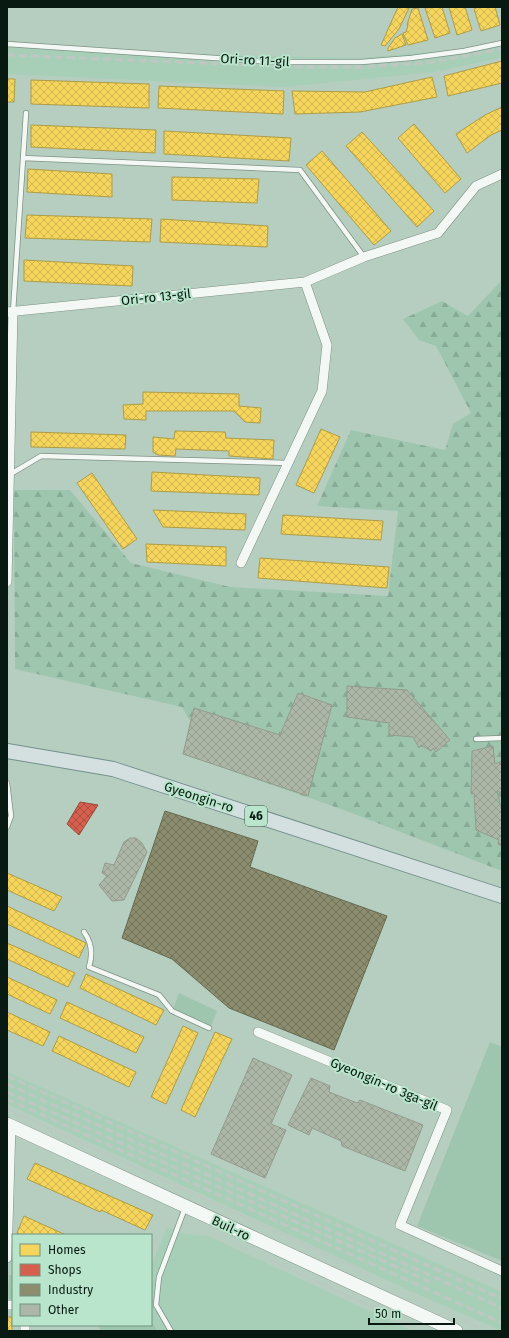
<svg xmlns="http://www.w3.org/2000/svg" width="509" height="1338" viewBox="0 0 509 1338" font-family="'Fira Sans',sans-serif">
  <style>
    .built { fill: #a7cfb8 }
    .forest { fill: url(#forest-firs) }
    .green { fill: #9ec6af }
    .homes { fill: url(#homes-cross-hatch); stroke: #ae9d45 }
    .shops { fill: url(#shops-cross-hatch); stroke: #984b3b }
    .industry { fill: url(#industry-cross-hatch); stroke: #646a52 }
    .building { fill: url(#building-cross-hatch); stroke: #939c8e }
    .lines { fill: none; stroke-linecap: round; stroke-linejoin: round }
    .lane-casing { stroke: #7e9186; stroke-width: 6 }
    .street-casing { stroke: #7e9186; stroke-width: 10 }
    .secondary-casing { stroke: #7e9186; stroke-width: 14 }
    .primary-casing { stroke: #74908e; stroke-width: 16 }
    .path { stroke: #bec5c1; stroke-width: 2; stroke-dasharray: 2 2; stroke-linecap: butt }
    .lane { stroke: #f4f8f5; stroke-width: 4.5 }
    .street { stroke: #f4f8f5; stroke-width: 9 }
    .secondary { stroke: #f4f8f5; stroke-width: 13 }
    .primary { stroke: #d3e0df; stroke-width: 14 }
    .rail { stroke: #bfc7c2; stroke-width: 3; stroke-dasharray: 8 4; stroke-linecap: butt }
    .labels { text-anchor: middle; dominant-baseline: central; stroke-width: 4; stroke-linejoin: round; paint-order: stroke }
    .shield { fill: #b8e5cb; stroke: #3c5648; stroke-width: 1 }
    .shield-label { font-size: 12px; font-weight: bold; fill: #071910 }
    .street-label { font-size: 13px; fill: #071910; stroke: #b8e5cb }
  </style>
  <defs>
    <pattern id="forest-firs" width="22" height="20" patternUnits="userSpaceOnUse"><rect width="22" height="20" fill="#9ec6af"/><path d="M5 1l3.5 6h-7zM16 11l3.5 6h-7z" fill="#87aa96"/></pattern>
    <pattern id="homes-cross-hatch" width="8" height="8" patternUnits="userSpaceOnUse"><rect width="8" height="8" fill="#f6d55c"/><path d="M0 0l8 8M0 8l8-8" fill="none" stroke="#d1b64f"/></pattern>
    <pattern id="shops-cross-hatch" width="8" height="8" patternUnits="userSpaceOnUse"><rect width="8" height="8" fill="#d6604d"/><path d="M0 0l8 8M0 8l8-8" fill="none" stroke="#ac4e3f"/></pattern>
    <pattern id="industry-cross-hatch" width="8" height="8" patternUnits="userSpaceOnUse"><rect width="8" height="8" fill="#8c8c6e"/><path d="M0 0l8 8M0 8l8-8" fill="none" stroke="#707259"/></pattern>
    <pattern id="building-cross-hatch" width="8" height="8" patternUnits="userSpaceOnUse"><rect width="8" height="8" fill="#adb7a8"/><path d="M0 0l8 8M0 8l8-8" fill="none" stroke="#939d90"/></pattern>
  </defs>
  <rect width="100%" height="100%" fill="#b6cebf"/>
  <path class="built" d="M502,40v17l-7,2 -60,13 -150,15 -278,-13v-27l175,7 178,4 106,-9z
    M7,1072l495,220v39l-96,-42 -399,-185z
    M167,1227l18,7 23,2 204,95h-253l-8,-13v-51z"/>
  <path class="forest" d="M502,280v591l-161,-62 -158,-55 7,-33 -8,-14 -167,-38 -1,-179h56l61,73 99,24 158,9 10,-85 -81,-5 34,-76 94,20 8,-26 18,-11 -35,-67 -17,-6 -16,-21 39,-18 26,15z"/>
  <path class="green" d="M179,993l38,18 -6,15 -38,-17z
    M490,1042l12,5v214l-85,-35z
    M9,1275h4v28l-3,1 -2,-9z
    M151,1320l7,11h-58l-1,-6h52z"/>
  <path class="homes" d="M398,7l11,1 -10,21 -14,17 -4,-1z
    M442,7l8,26 -15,5 -10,-30z
    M449,7h16l7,23 -15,5z
    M479,7h16l5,18 -19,6 -7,-22z
    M418,8l10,32 -20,5 -5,-12 3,-1 2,-6 -1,-1 5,-16z
    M402,34l4,11 -18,6v-3l7,-10z
    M502,61v22l-54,13 -4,-20z
    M432,77l5,20 -77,15 -65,2 -3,-23 73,1z
    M7,79h8l-1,23h-7z
    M31,80l118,4v24l-118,-4z
    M159,86l125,5 -1,23 -125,-6z
    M502,107v23l-11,5 -24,18 -11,-19 29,-19z
    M414,124l47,55 -16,14 -47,-55z
    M31,125l125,5 -1,23 -124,-6z
    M164,131l127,7 -2,23 -125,-7z
    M362,132l72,79 -17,16 -71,-81z
    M322,151l69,80 -17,14 -68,-80z
    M28,169l84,5v23l-85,-5z
    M172,177l87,2 -2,24 -85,-3z
    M27,215l125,4 -2,23 -125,-4z
    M161,219l107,7 -1,21 -107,-5z
    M24,260l109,6 -1,20 -108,-5z
    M143,392l96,2v12l22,2 -1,15 -15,-1 -11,-11h-88v9l-22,-1 -1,-14 20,-1z
    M321,429l19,8 -26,56 -18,-8z
    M175,431l50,1 1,6 48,2 -1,19 -44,-3v-5l-53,-2 -1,7 -17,-1 -5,-3v-15l21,2z
    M31,432l95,3 -1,14 -94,-2z
    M152,472l108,6 -1,17 -108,-4z
    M92,473l45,66 -14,10 -46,-66z
    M153,510l93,4 -1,16 -82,-3z
    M283,515l100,6 -2,19 -100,-6z
    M146,544l80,3v19l-79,-4z
    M260,558l129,9 -2,21 -129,-10z
    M7,873l55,24 -8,14 -47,-21z
    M7,906l79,37 -7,15 -72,-34z
    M7,943l68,30 -7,14 -61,-28z
    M86,974l78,36 -8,15 -76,-37z
    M7,977l50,23 -7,14 -43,-20z
    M67,1002l77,35 -8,16 -76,-35z
    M7,1012l43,20 -7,14 -36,-16z
    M183,1026l15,7 -32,71 -15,-7z
    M215,1032l17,7 -37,78 -14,-7z
    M59,1036l77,36 -7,15 -77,-36z
    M35,1163l118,52 -8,15 -44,-20 -1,2 -73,-33z
    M24,1216l42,19h-44l-5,-2z
    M7,1317h5v14h-5z"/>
  <path class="shops" d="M80,802l18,3 -19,30 -12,-11z"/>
  <path class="industry" d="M165,811l93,30 -8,26 137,49 -53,134 -105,-42 -57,-49 -50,-21z"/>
  <path class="building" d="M347,686l60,4 43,50 -14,12 -3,-4 -2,3 -10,-6 -2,3 -6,-11 -24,-2v-12l-42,-6z
    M298,693l34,12 -24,91 -125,-42 11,-46 86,27z
    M493,746l2,18 7,-3v32l-5,-2 5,21v34l-4,-2 1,-4 -23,-10 -2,-37 -3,1 1,-43z
    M130,838h6l6,5 5,9 -23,48 -12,1 -13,-16 8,-9 -5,-3 3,-10 9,2 10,-23z
    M253,1058l39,17 -21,49 15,6 -21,48 -54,-24z
    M311,1078l19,8 -1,6 28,11 3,-3 63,25 -18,46 -63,-25 -1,-5 -29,-13 -3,7 -21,-10z"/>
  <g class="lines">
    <g class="lane-casing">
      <path id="lane" d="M7,44l266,18h88l50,-4 53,-7 38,-8
        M23,158l277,12 64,87
        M13,312l13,-199
        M9,475l32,-19 247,7
        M476,739l26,-1
        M7,783l4,33 -4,11
        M84,932c8,11 9,22 5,35l70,28 13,16 37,17
        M171,1331l-15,-26 3,-28 26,-69"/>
    </g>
    <g class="street-casing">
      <path id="street" d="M7,312l298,-30 59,-25 74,-24 38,-47 26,-12
        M241,563l81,-172 5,-46 -22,-63
        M7,582l6,-270
        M258,1032l189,78 -47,115 102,46
        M7,1258l4,-133
        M7,1305h6
        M25,1325v6"/>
    </g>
    <g class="secondary-casing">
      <path id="secondary" d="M7,1124l449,207"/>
    </g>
    <g class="primary-casing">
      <path id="primary" d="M7,751l106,18 389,127"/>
    </g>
    <path class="path" d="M7,1109l352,160 11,8
      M271,1260l140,65
      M464,1321l21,10"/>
    <use href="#lane" class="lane"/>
    <use href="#street" class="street"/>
    <use href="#secondary" class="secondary"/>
    <use href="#primary" class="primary"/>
    <path class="rail" d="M7,55l294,12h61l71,-5 69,-13
      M7,1076l495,223
      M7,1084l495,224
      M7,1092l423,190
      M7,1099l495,224"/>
  </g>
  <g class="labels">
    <rect class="shield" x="245" y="806" width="22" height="20" rx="3"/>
    <g class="shield-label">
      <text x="256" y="816">46</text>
    </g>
    <g class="street-label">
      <text transform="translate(255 60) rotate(3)">Ori-ro 11-gil</text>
      <text transform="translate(156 297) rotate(-6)">Ori-ro 13-gil</text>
      <text transform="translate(199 797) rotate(18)">Gyeongin-ro</text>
      <text transform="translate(384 1084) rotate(23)">Gyeongin-ro 3ga-gil</text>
      <text transform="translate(231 1228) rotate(25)">Buil-ro</text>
    </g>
  </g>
  <rect width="509" height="1338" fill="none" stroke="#071910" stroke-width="16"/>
  <rect x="12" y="1234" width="140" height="92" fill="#b8e5cb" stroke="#719380"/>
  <rect x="20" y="1244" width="20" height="12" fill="#f6d55c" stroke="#719380"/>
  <text x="48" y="1254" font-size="12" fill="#071910">Homes</text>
  <rect x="20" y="1264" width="20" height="12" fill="#d6604d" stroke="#719380"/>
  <text x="48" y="1274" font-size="12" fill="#071910">Shops</text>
  <rect x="20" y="1284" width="20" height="12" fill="#8c8c6e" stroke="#719380"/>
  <text x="48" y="1294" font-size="12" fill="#071910">Industry</text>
  <rect x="20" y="1304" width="20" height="12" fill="#adb7a8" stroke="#719380"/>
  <text x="48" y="1314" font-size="12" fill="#071910">Other</text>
  <path d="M369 1318v6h85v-6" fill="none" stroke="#071910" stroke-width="2"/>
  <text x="375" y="1318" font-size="12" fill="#071910" stroke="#b8e5cb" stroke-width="3" paint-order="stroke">50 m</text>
</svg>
